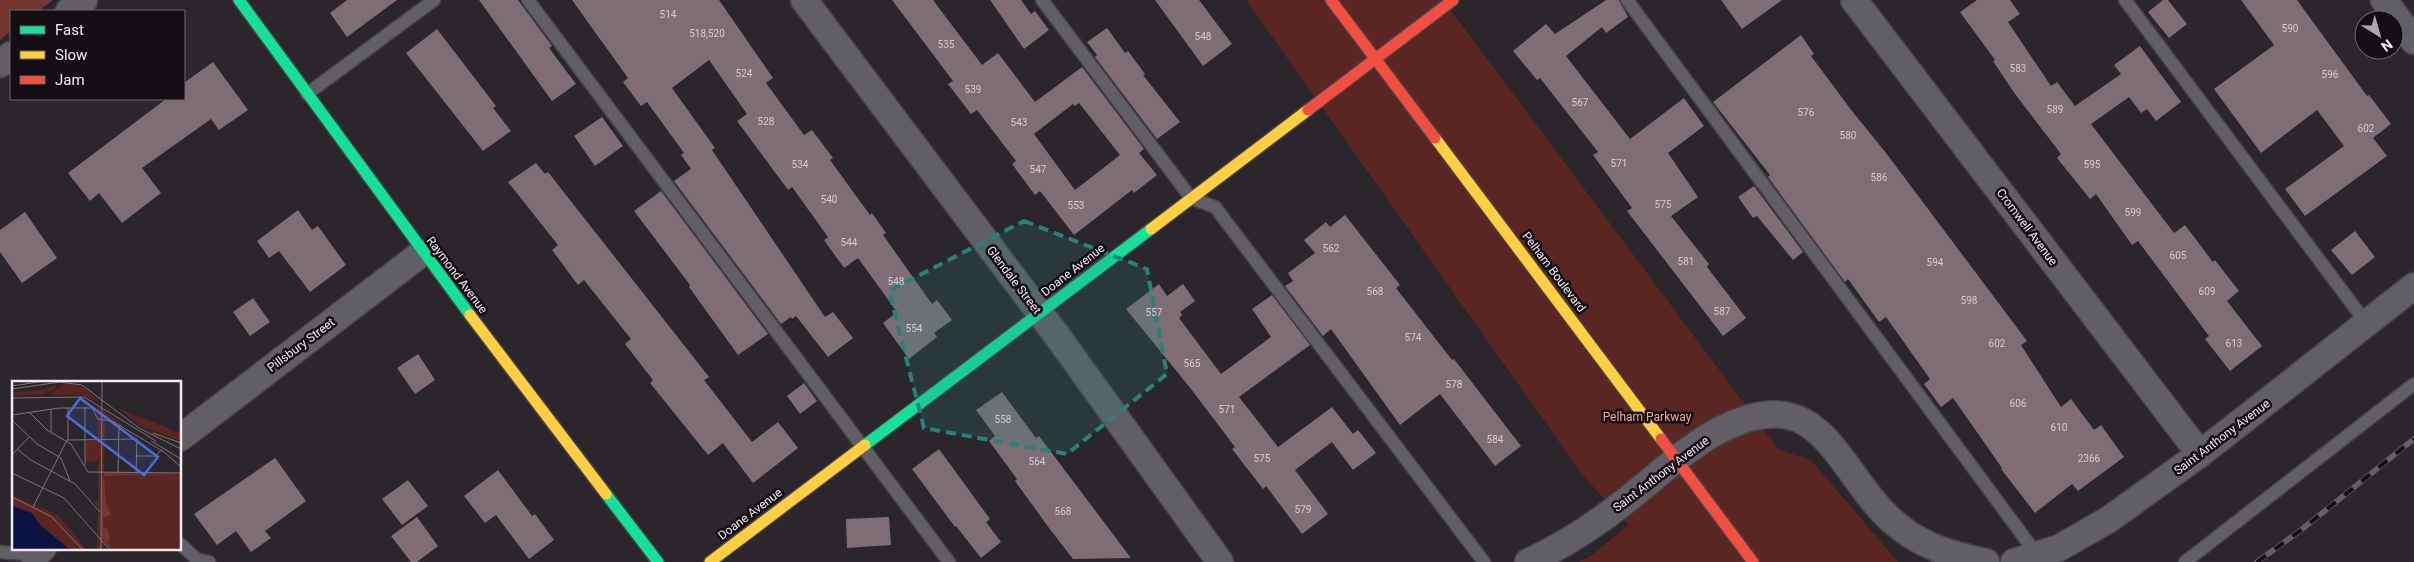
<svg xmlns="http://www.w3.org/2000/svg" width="2414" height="562" viewBox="0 0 2414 562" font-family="Roboto,sans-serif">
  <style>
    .green { fill: #5b2621 }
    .forest { fill: #743630 }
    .building { fill: #7e6d74; fill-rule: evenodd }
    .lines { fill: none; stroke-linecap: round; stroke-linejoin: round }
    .lane-casing { stroke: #464246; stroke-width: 15 }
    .street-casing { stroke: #464246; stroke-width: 29 }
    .fast-casing { stroke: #464246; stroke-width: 14 }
    .slow-casing { stroke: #464246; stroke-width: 14 }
    .jam-casing { stroke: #464246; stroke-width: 14 }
    .lane { stroke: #615e66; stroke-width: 12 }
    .street { stroke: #615e66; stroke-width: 26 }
    .fast { stroke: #16e098; stroke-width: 11 }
    .slow { stroke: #ffcf43; stroke-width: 11 }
    .jam { stroke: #f24e42; stroke-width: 11 }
    .rail-casing { stroke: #625f66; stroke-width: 5.5 }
    .rail { stroke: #130e13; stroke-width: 4; stroke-dasharray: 11; stroke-linecap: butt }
    .marked { fill: #26827b; fill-opacity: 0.2; stroke: #26827b; stroke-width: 4; stroke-dasharray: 10 6; stroke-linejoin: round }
    .labels { text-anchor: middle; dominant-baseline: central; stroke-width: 5; stroke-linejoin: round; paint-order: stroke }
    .number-label { font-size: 10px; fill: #d5ccd2 }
    .street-label { font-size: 12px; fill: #f2ebf1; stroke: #130e13 }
    .park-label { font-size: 12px; fill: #f9a598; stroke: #130e13 }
    .inset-road { fill: none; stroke: #7b757a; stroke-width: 1 }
    .view { fill: #486ddd; fill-opacity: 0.15; stroke: #486ddd; stroke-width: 2.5 }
    .inset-edge { fill: none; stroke: #f2ebf1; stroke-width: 2.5 }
  </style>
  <rect width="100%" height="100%" fill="#2b262b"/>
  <path class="green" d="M1246,0h197l336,450 33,11 86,101h-319l13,-7 37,-30 -45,-48z"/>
  <path class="forest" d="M0,0h53l-15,11h-27v20l-11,9z"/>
  <path class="building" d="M347,0h50l-50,37 -17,-24z
    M479,0h39l34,46 -3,2 27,36 -24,17z
    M572,0h147l54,78 -7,5 38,52 8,-5 21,28 -3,2 40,55 2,-2 14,20 -3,2 49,69 5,-4 15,20 -18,13 3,4 -28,22 -26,-36 14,-11 -39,-54 -14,10 -20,-28 4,-3 -36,-50 -4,3 -51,-69 10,-7 -38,-54 -37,28 43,60 -3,2 113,167 8,-5 20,26 -25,19 -32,-41 -4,3 -1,-2 -10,7 -107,-143 17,-12 -10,-14 3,-2 -37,-51 -6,4 -18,-24 5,-4z
    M892,0h41l49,65 16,-12 37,49 47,-35 62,82 -5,4 18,22 -23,18 -2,-3 -58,45 -34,-44 -5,4 -23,-31 4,-3 -39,-51 -6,4 -23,-30 5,-3zM1079,103l41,52 -45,35 -41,-56 39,-30 2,2z
    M990,0h31l10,14 4,-3 14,19 -25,19z
    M1155,0h44l33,44 -29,22z
    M1606,0h13l9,17 -22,16 -4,-6 -36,29 64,83 54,-41 20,28 -36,27 30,44 -27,19 38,48 -2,3 39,51 -23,18 -96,-125 5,-3 -39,-53 5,-3 -58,-74 -3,2 -24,-29 33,-27 9,10z
    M1721,0h61l-40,29z
    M1977,0h33l10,14 -12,8 43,64 6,-4 18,24 46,-32 -7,-9 26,-19 41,56 -25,19 -9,-12 -6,4 -12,-16 -38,27 83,109 11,-8 28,37 2,-2 24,31 -12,10 35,45 -32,25 -25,-32 4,-3 -71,-95 -6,4 -36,-51 -6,5 -33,-41 4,-4 -46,-60 -22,-33 2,-1 -35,-48z
    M2163,0h5l19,24 -18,14 -21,-26z
    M2241,0h56l70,96 2,-1 22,29 -18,14 14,18 -82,60 -20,-27 59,-43 -27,-36 -56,43 -47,-64 60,-44z
    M1107,28l18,25 3,-2 17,23 -2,1 37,47 -23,17 -62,-82 2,-2 -10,-13z
    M437,29l59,77 -3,2 18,23 -28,20 -77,-98z
    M1801,35l13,19 -3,2 41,55 34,42 141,188 -6,4 40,62 10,-8 23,31 7,-5 23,32 -46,34 -6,-7 -37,29 -34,-44 1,-1 -49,-70 -12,9 -17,-23 6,-5 -44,-62 -7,5 -31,-43 -3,3 -77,-105 2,-2 -57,-73z
    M213,62l35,48 -29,20 -8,-11 -69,49 19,25 -39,30 -23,-30 -9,8 -22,-28 98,-74h18l1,-17z
    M602,117l21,29 -28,20 -21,-30z
    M536,163l9,11 3,-2 161,205 -5,3 48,62 26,-20 20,26 -45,35 -30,-40 -15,12 -58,-72 3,-3 -28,-36 6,-5 -47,-59 -6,5 -26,-35 6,-5 -50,-63z
    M1754,186l49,66 -10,8 -36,-44 -4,2 -15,-21z
    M661,191l107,143 -30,21 -49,-68 1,-2 -56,-74z
    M298,210l14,20 6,-4 28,39 -36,27 -31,-41 -10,7 -12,-17z
    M25,212l32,46 -35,25 -22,-31v-22z
    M1345,215l55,70 -4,3 56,72 2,-1 67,87 -26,20 -55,-72 -40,31 -69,-96 -8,7 -38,-50 8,-5 -5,-8 27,-20 -11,-13 22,-18 4,5z
    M2355,231l20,26 -23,18 -21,-25z
    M1159,284l8,12 16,-12 12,17 -15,11 2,3 -3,3 42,56 50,-37 -19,-28 20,-14 38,50 -71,52 39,50 54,-40 21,27 5,-4 18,23 -23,17 -21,-28 -37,28 33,44 -26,20 -36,-48 -3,3 -31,-40 3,-2 -44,-58 -65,-80z
    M253,298l17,24 -20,14 -17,-24z
    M418,354l17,26 -20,14 -18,-26z
    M804,383l13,18 -17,13 -13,-18z
    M1002,392l34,46 3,-2 92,122 -58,1 -24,-31 -34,-47 2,-2 -28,-38 6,-5 -19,-26z
    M939,449l51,70 -4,3 15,20 -20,16 -25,-32 -1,1 -43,-58z
    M275,458l31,43 -41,30 6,7 -20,14 -15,-21 -19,14 -23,-31z
    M498,470l34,46 3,-2 19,26 -25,19 -33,-44 -11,8 -21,-27z
    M408,480l20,26 -26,19 -20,-26z
    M417,517l21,29 -21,16h-6l-20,-26z
    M889,517l2,28 -44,3 -1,-29z"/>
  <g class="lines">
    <g class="lane-casing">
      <path id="lane" d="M528,0l421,562
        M1042,0l149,198 24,9 269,355
        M1627,0l411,556
        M2125,0l242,324
        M307,94l127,-94
        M180,544l18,16 11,2
        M0,552l36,3
        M2185,562l229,-178"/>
    </g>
    <g class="street-casing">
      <path id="street" d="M804,0l254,337 162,225
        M1854,0l346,454
        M2384,0l30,41
        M69,11l15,-11
        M0,64l11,-9
        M180,438l242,-185
        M35,562l1,-7 7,-7
        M1528,562c35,-16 66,-36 96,-60 33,-25 63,-56 100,-74 101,-50 113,48 173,97 26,22 56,30 89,37
        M2014,562l45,-14 49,-28 92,-66 214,-168"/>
    </g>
    <g class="fast-casing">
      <path id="fast" d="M239,0l231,315
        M865,445l286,-216
        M606,494l52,68"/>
    </g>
    <g class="slow-casing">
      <path id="slow" d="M1435,138l226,301
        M1151,229l157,-119
        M470,315l136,179
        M710,562l155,-117"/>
    </g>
    <g class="jam-casing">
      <path id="jam" d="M1331,0l104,138
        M1308,110l145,-110
        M1661,439l92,123"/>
    </g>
    <use href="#lane" class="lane"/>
    <use href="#street" class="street"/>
    <use href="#fast" class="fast"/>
    <use href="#slow" class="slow"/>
    <use href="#jam" class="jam"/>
    <g class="rail-casing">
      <path id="rail" d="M2257,562l44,-32 113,-91"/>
    </g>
    <use href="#rail" class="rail"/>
  </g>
  <path class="marked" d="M1024,221l123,48 20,105 -100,80 -143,-26 -35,-137z"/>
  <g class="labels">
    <g class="number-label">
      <text x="668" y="14">514</text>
      <text x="2290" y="28">590</text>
      <text x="707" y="33">518,520</text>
      <text x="1203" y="36">548</text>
      <text x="946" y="44">535</text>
      <text x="2018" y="68">583</text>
      <text x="744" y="73">524</text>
      <text x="2330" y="74">596</text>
      <text x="973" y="89">539</text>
      <text x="1580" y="102">567</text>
      <text x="2055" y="109">589</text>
      <text x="1806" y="112">576</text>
      <text x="766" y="121">528</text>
      <text x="1019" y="122">543</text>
      <text x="2366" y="128">602</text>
      <text x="1848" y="135">580</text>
      <text x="1619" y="163">571</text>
      <text x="800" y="164">534</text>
      <text x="2092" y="164">595</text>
      <text x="1038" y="169">547</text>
      <text x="1879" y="177">586</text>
      <text x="829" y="199">540</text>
      <text x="1663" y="204">575</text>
      <text x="1076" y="205">553</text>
      <text x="2133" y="212">599</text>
      <text x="849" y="242">544</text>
      <text x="1331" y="248">562</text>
      <text x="2178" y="255">605</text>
      <text x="1686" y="261">581</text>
      <text x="1935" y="262">594</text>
      <text x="896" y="281">548</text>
      <text x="1375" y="291">568</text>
      <text x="2207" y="291">609</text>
      <text x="1969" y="300">598</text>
      <text x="1722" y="311">587</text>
      <text x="1154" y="312">557</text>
      <text x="914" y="328">554</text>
      <text x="1413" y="337">574</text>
      <text x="1997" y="343">602</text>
      <text x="2234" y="343">613</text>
      <text x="1192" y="363">565</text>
      <text x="1454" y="384">578</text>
      <text x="2018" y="403">606</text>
      <text x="1227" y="409">571</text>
      <text x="1003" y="419">558</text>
      <text x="2059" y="427">610</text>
      <text x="1495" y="439">584</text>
      <text x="1262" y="458">575</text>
      <text x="2089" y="458">2366</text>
      <text x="1037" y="461">564</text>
      <text x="1303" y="509">579</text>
      <text x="1063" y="511">568</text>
    </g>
    <g class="street-label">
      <text transform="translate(2027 227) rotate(53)">Cromwell Avenue</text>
      <text transform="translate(1073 270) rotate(-38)">Doane Avenue</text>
      <text transform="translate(1554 272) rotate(53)">Pelham Boulevard</text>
      <text transform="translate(457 275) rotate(53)">Raymond Avenue</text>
      <text transform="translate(1014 280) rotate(53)">Glendale Street</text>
      <text transform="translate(301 345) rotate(-37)">Pillsbury Street</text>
      <text transform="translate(2222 437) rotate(-37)">Saint Anthony Avenue</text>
      <text transform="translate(1661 474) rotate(-37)">Saint Anthony Avenue</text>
      <text transform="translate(750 514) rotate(-37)">Doane Avenue</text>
    </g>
    <g class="park-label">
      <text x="1647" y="417">Pelham Parkway</text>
    </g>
  </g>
  <g transform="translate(12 381)">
    <rect width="169" height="169" fill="#2b262b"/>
    <path d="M54,2l18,5 16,14 -20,-7 -30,-1zM43,4l2,3 -13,6 -32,2v-4l28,-2zM85,24l29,23 -21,-9 -1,54h77v77h-70l-9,-10 1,10h-6l1,-42 -4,-5 4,-3v-38l-13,-1v-20l13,-1zM106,27l62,25 1,8 -39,-14zM0,114l46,20 29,35h-17l-41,-35 -17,-9z" fill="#5b2621"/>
    <path d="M92,92l66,1 -66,2 2,28 5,10 -8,4v8l5,4 2,8 -2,5 5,7 -11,-11v-52z" fill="#743630"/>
    <path d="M0,125l20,7 8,12 30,25h-58z" fill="#0c1243"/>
    <path class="inset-road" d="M0,5l32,-5M0,8l48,-7 22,3 57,43 42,21M0,17l72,-1 72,44M17,31l18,18 24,14 17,28 93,1M0,34l47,-7h33l6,11 14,2 52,31 17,15M0,39l25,24 24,14 9,23M39,51v-23M141,52l28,10M55,59l70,-1M139,60l30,18M5,68l14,11 44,24 25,28M0,74l17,-18M125,75h19l5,-6M73,84v-58M0,92l52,25 46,52M106,92l1,-47M124,92l1,-34M0,116l40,20 31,33M21,126l35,-69v-31M89,169l1,-169"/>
    <path class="view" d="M68,17l78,59 -14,18 -77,-59z"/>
    <rect width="169" height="169" class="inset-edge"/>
  </g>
  <rect x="10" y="10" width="175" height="90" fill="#130e13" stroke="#6c666c"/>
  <rect x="20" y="26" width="25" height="8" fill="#16e098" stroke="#6c666c"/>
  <text x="55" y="35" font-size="15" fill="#f2ebf1">Fast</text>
  <rect x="20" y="51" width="25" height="8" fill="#ffcf43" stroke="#6c666c"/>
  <text x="55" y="60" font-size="15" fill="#f2ebf1">Slow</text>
  <rect x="20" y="76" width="25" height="8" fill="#f24e42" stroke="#6c666c"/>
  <text x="55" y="85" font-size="15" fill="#f2ebf1">Jam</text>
  <g transform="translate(2379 35) rotate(143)"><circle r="24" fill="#130e13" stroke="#6c666c"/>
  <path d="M0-4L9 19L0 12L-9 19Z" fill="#aca6ac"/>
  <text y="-8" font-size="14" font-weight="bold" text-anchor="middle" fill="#f2ebf1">N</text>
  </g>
</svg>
